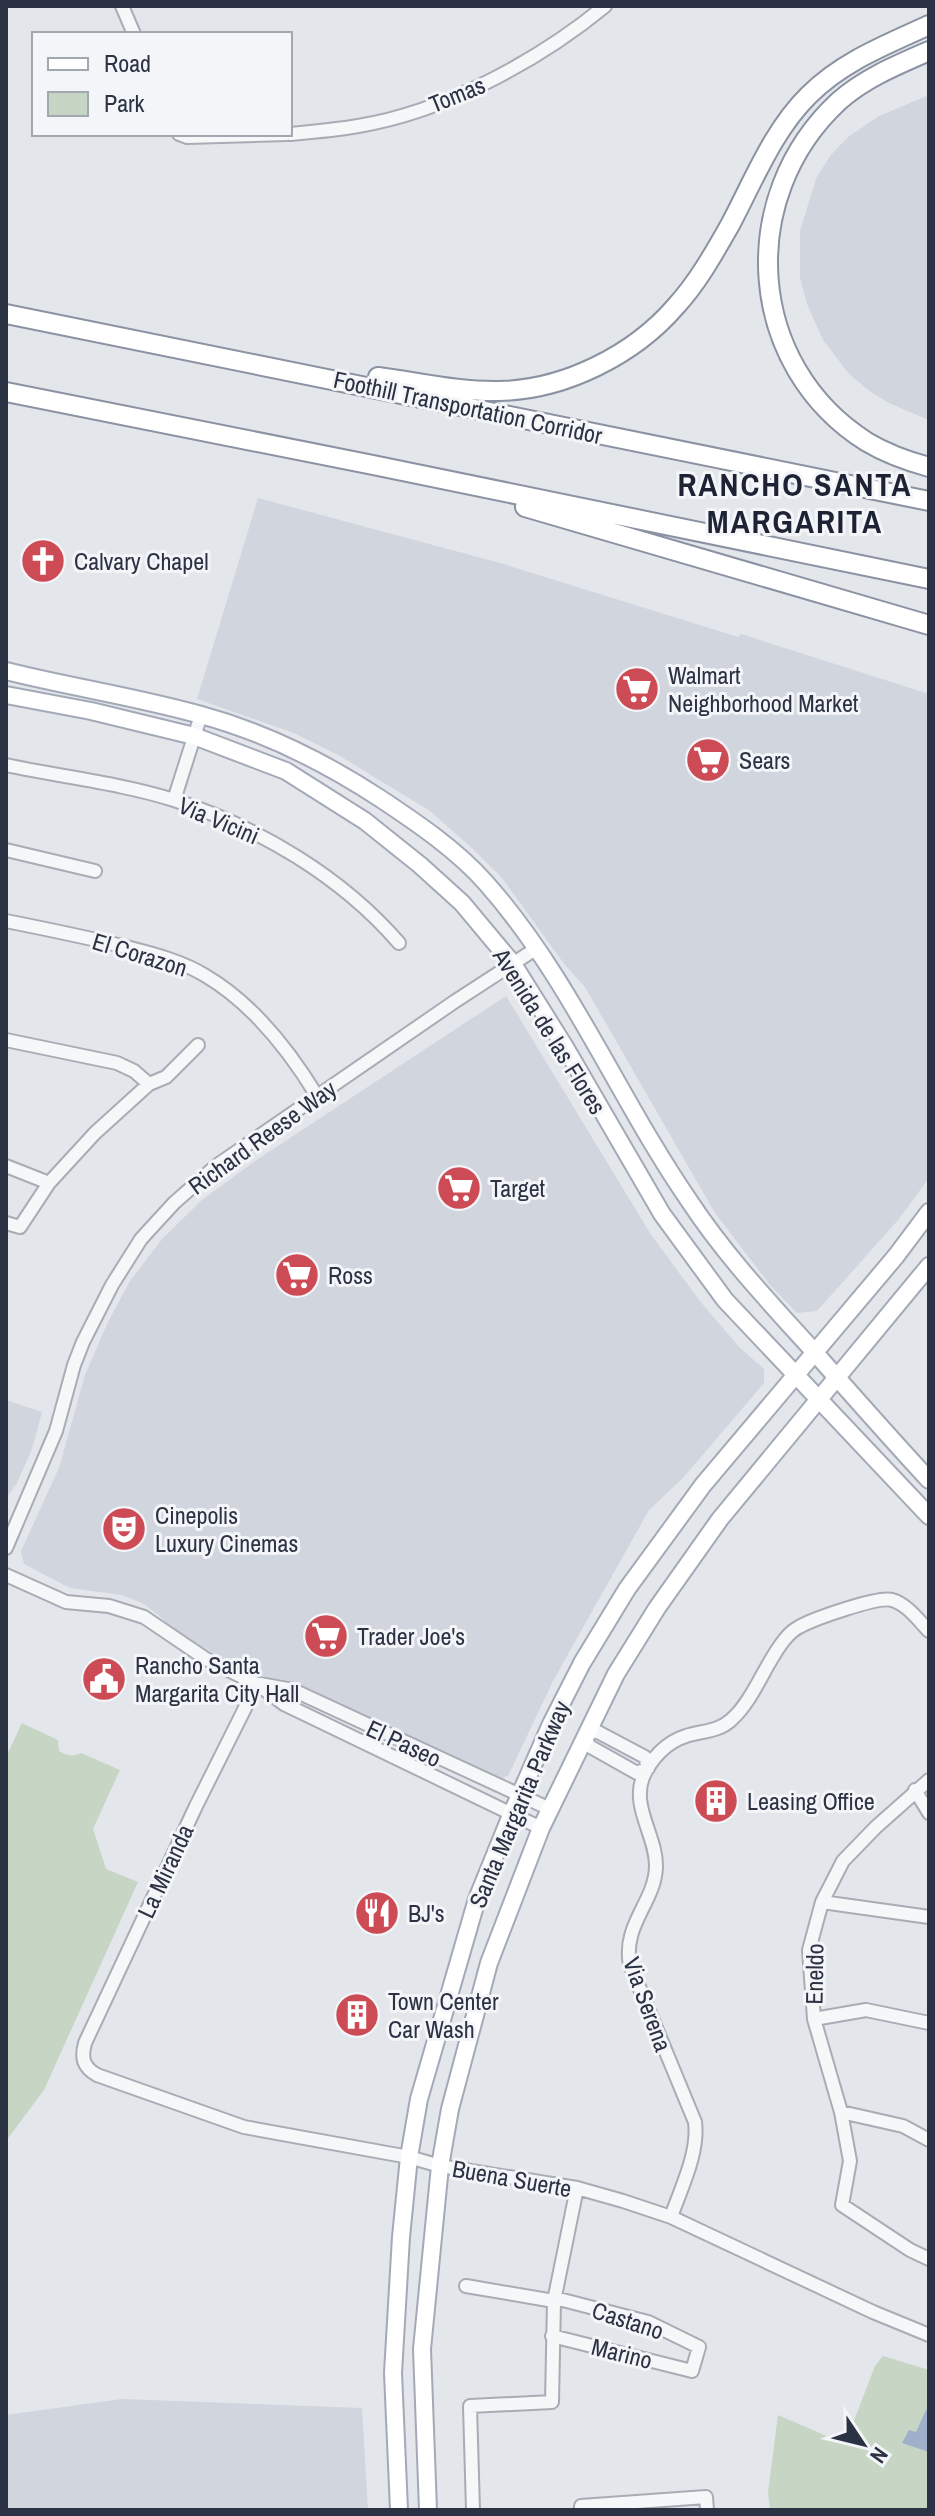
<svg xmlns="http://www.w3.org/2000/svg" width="935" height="2516" viewBox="0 0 935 2516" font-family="'Archivo Narrow',sans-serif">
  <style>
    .built { fill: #d1d5dd }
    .green { fill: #c7d5c5 }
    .water { fill: #9fb1ca }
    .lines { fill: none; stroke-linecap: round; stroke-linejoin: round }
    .minor-casing { stroke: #a8acb5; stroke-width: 16 }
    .major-casing { stroke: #a3a9b7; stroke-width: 20 }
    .highway-casing { stroke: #8b92a2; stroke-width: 22 }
    .minor { stroke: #f6f7f9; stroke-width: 12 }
    .major { stroke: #fff; stroke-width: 16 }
    .highway { stroke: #fff; stroke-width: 18 }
    .labels { text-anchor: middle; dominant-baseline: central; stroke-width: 6; stroke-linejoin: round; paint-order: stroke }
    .street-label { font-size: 24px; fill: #2b3243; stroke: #f3f5f8 }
    .poi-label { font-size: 24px; fill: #2b3243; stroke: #f3f5f8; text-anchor: start }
    .district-label { font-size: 32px; font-weight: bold; letter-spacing: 2px; fill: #1d2334; stroke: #f3f5f8 }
  </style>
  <rect width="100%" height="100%" fill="#e3e6eb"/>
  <path class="built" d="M929,95v325l-38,-16 -19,-11 -23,-19 -26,-34 -16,-36 -7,-26v-47l16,-52 14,-23 18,-19 31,-21z
    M258,498l242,65 238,74 3,-3 188,60v484l-31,42 -81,91 -20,2 -27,-28 -55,-72 -130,-226 -20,-22 -63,-87 -29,-29 -43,-38 -90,-55 -46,-23 -97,-34z
    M506,996l144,237 49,67 40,47 25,22v14l-81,95 -34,32 -96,171 -45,95 -16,5 -313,-144 -17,-19 -18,-14 -22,-9 -52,-7 -46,-24 -3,-13 38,-83 26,-93 23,-53 22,-41 32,-42 40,-39 53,-39z
    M6,1400l36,12 -10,37 -15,34 -11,15z
    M122,2399l240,9 6,102h-362v-95z"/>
  <path class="green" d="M22,1723l36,17 1,11c8,5 14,6 22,2l39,17 -27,59 13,40 32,13 -94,208 -38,51v-384z
    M883,2356l46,14v140h-159l-2,-18 10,-77 67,29 30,-78z"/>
  <path class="water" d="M926,2410l3,1v41l-27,-9 7,-13 7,2z"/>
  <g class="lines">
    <g class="minor-casing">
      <path id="minor" d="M122,6l12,28
        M179,134l8,3 100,-3
        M290,134c22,-2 45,-4 68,-8 86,-14 180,-65 247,-120
        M6,765c55,12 114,18 168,35 84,27 167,76 225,143
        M174,800l27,-85
        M6,850l89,21
        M6,921c40,8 80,16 120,26 27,7 56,14 80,29 47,28 83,74 111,120
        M6,1040l111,23 17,8 15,13
        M6,1166l43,17
        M6,1223l14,4 29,-44 46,-50 54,-49 17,-7 32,-32
        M6,1548l50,-117 18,-66 9,-23 29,-57 29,-46 33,-36 42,-37 238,-164 83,-54
        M6,1575l60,27 43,4 35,11 62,42 51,25 27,20 257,124
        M257,1684l-61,122 -111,237c-4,15 -2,24 12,32l147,52 165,30 31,9 137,22 46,13 48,16 202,95 56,23
        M260,1684l33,6 257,119
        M596,1731l49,26 3,11 -11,5 -48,-27 -4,-11z
        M929,1780l-53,47 -33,34 -21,41 -13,48 5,69 27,93 9,49 -8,44 68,45 19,9
        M915,1790l14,23
        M822,1902l107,15
        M814,2019l52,-9 63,13
        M841,2112l62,14 26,14
        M671,2217c10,-29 28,-64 24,-95l-65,-157c-8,-40 25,-63 26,-98 1,-30 -25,-60 -13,-90 8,-18 23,-35 43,-41 15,-5 32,-4 45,-16 23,-20 34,-57 54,-81 4,-5 8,-9 14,-12 14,-8 79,-31 93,-27 15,4 27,21 37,31
        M466,2286l88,15
        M552,2336l140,35 7,-24 -51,-25 -93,-24
        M473,2510l-3,-104 82,-4 2,-101 23,-113
        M581,2510v-4l125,-9 1,13"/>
    </g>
    <g class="major-casing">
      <path id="major" d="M6,671c64,16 131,26 195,44 63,17 125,48 180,84 36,24 76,51 105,84 85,96 132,215 204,319 37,56 83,104 127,153 37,42 74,84 112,125
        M6,695l85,16 103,25 92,35 79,50 55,44 42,38 51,61 52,83 97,167 63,86 204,216
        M399,2510l-6,-137 8,-136 8,-80 10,-58 58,-200 35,-86 39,-89 31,-61 45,-74 76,-104 193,-229 33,-44
        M428,2510l-6,-161 18,-183 10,-57 39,-146 52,-135 75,-154 41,-66 63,-89 209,-253"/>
    </g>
    <g class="highway-casing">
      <path id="highway" d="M929,51c-32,14 -64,27 -90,50 -104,96 -93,265 28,341 20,12 40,19 62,25
        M6,314c308,60 615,127 923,187
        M378,377c40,5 81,15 121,14 65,-1 135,-36 177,-85 22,-24 38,-53 54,-81 23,-43 43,-95 79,-130 34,-34 77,-50 120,-70
        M6,392l367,73 556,114
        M525,507l404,118"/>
    </g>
    <use href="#minor" class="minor"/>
    <use href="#major" class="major"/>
    <use href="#highway" class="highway"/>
  </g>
  <defs>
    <g id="church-disc" transform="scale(2.3)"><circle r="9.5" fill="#cd4b55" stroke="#f3f5f8"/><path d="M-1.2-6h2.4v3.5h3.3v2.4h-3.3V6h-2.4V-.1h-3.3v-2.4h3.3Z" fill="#fff"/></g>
    <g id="supermarket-disc" transform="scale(2.3)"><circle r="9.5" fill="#cd4b55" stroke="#f3f5f8"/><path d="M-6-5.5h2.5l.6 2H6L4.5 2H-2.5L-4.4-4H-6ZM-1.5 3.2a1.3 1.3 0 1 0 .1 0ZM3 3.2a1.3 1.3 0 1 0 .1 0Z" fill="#fff"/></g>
    <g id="theatre-disc" transform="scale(2.3)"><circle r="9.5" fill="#cd4b55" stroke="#f3f5f8"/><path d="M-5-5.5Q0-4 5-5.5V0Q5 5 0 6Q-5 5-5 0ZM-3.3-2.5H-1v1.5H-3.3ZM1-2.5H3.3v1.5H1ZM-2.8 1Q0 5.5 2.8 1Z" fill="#fff"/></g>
    <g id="civic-disc" transform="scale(2.3)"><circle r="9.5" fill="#cd4b55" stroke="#f3f5f8"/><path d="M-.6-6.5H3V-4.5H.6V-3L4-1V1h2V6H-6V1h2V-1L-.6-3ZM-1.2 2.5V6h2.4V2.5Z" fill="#fff"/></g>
    <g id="building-disc" transform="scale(2.3)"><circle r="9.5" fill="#cd4b55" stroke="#f3f5f8"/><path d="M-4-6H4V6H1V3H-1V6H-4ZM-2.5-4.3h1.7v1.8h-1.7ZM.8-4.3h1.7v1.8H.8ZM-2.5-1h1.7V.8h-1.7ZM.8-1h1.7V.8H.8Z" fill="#fff"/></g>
    <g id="restaurant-disc" transform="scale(2.3)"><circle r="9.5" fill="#cd4b55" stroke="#f3f5f8"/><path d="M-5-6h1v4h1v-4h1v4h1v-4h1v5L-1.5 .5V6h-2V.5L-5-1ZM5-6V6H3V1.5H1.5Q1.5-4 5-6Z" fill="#fff"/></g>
  </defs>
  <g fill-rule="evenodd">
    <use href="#church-disc" x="43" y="561"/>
    <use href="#supermarket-disc" x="637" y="689"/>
    <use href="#supermarket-disc" x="708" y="760"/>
    <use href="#supermarket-disc" x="459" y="1188"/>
    <use href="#supermarket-disc" x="297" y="1275"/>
    <use href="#theatre-disc" x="124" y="1529"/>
    <use href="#supermarket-disc" x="326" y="1636"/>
    <use href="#civic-disc" x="104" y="1679"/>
    <use href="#building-disc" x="716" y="1801"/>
    <use href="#restaurant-disc" x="377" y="1913"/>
    <use href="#building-disc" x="357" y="2015"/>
  </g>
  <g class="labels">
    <g class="street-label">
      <text transform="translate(457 94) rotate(-22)">Tomas</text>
      <text transform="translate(468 407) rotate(12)">Foothill Transportation Corridor</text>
      <text transform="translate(219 820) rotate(23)">Via Vicini</text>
      <text transform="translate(140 954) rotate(17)">El Corazon</text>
      <text transform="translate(550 1031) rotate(58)">Avenida de las Flores</text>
      <text transform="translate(262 1137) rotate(-36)">Richard Reese Way</text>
      <text transform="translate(404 1743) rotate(25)">El Paseo</text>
      <text transform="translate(519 1804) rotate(-67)">Santa Margarita Parkway</text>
      <text transform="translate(165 1871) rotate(-65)">La Miranda</text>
      <text transform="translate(814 1974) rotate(-89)">Eneldo</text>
      <text transform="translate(648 2004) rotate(70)">Via Serena</text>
      <text transform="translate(512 2178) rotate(10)">Buena Suerte</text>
      <text transform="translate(628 2320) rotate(18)">Castano</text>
      <text transform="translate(622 2353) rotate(14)">Marino</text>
    </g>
    <g class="poi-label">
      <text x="74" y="561">Calvary Chapel</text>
      <text x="668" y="675">Walmart<tspan x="668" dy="28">Neighborhood Market</tspan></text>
      <text x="739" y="760">Sears</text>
      <text x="490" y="1188">Target</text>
      <text x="328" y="1275">Ross</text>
      <text x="155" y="1515">Cinepolis<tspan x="155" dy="28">Luxury Cinemas</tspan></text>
      <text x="357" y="1636">Trader Joe's</text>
      <text x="135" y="1665">Rancho Santa<tspan x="135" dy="28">Margarita City Hall</tspan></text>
      <text x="747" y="1801">Leasing Office</text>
      <text x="408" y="1913">BJ's</text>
      <text x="388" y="2001">Town Center<tspan x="388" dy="28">Car Wash</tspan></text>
    </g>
    <g class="district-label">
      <text x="795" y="484">RANCHO SANTA<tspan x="795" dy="37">MARGARITA</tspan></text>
    </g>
  </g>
  <rect width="935" height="2516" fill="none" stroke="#2b3243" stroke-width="16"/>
  <rect x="32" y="32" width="260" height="104" fill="#f3f5f8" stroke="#a3a7b0" stroke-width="2"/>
  <rect x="48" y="58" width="40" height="12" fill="#ffffff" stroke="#a3a7b0" stroke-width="2"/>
  <text x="104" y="72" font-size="24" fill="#2b3243">Road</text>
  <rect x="48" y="92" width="40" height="24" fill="#c7d5c5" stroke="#a3a7b0" stroke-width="2"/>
  <text x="104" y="112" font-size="24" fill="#2b3243">Park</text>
  <g transform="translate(863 2444) rotate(125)" stroke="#f3f5f8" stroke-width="6" paint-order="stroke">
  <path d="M0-6L14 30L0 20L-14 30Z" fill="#2b3243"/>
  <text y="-12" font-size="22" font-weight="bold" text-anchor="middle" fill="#2b3243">N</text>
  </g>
</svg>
